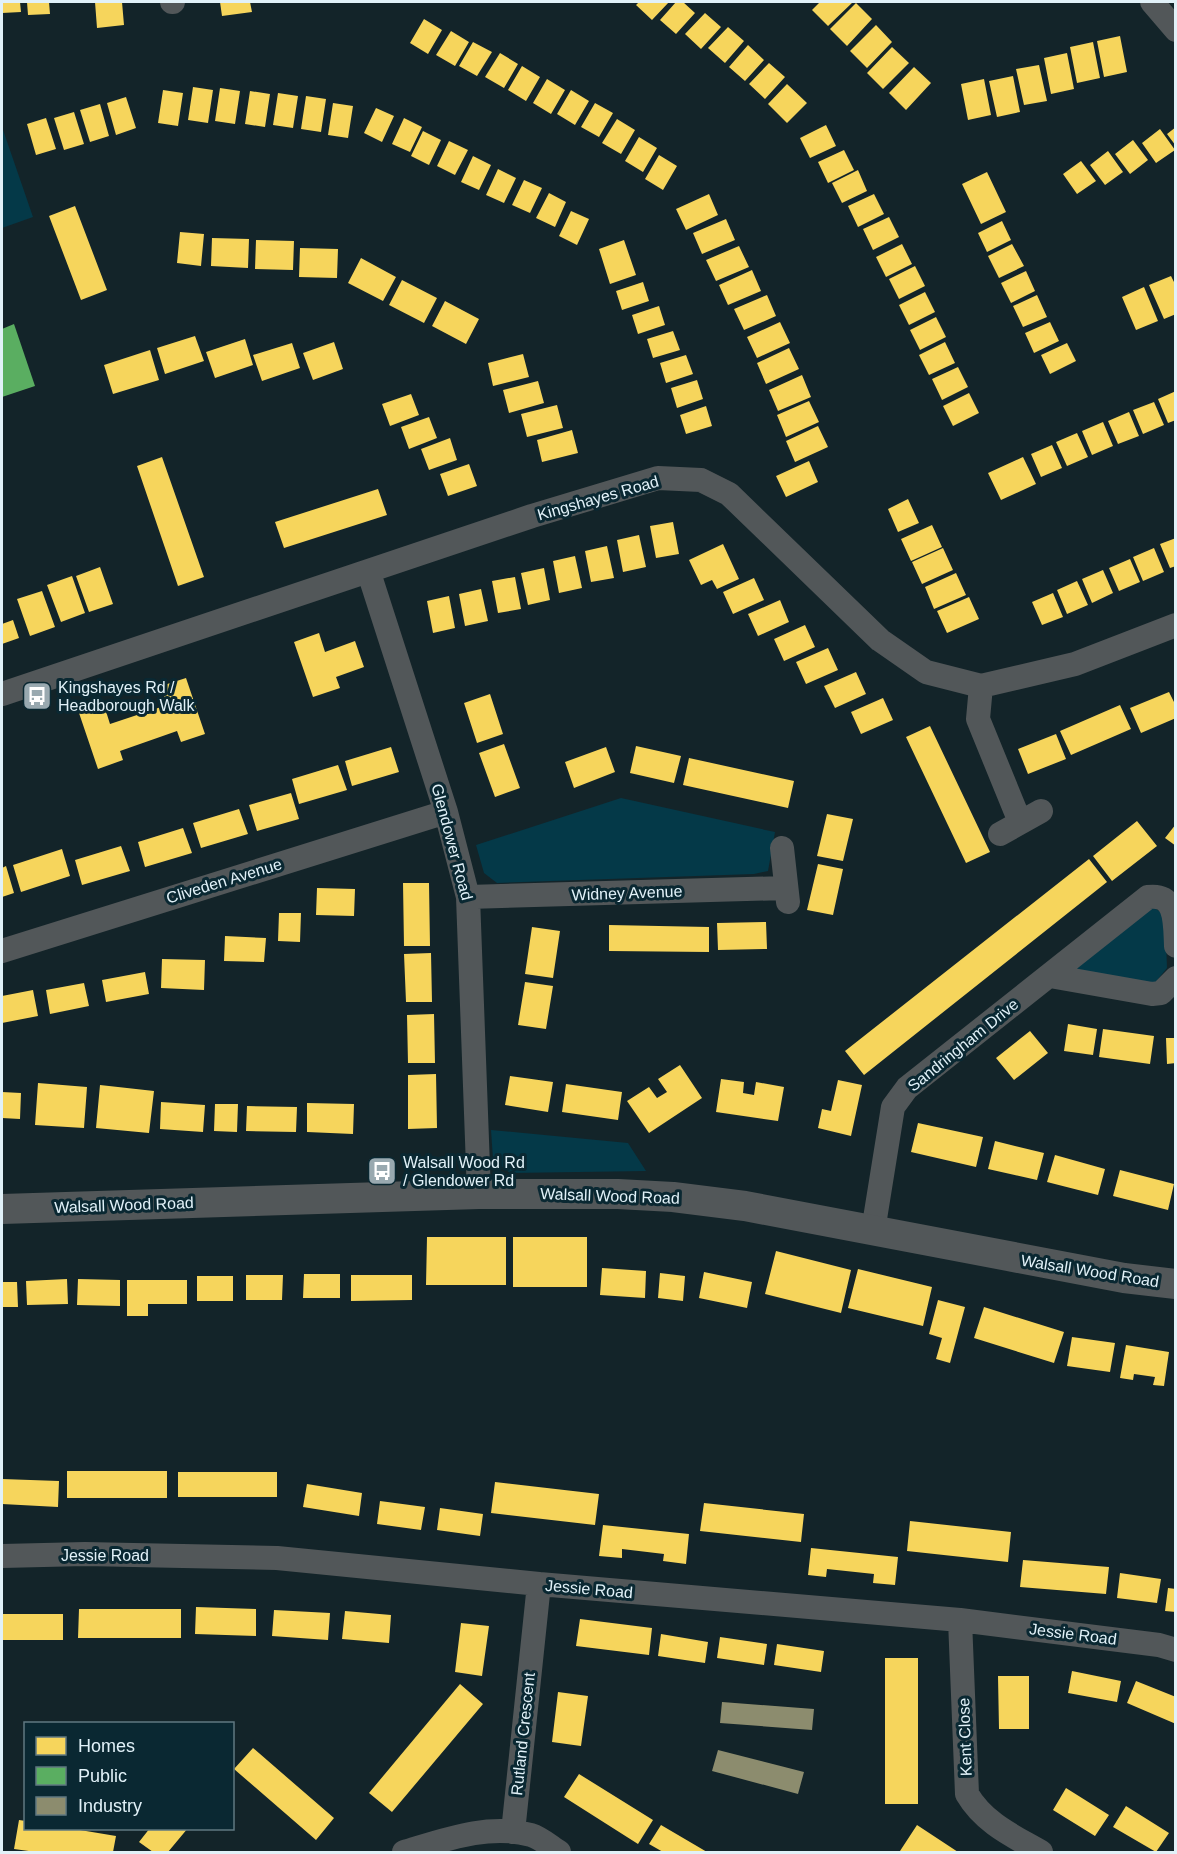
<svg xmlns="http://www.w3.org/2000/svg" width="1177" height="1854" viewBox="0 0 1177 1854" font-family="Arial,sans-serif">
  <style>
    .green { fill: #043948 }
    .homes { fill: #f6d55c }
    .public { fill: #5aae61 }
    .industry { fill: #8c8c6e }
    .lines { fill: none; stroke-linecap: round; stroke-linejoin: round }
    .minor { stroke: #525759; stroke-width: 24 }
    .tertiary { stroke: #525759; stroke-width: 30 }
    .labels { text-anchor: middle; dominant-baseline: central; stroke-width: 6; stroke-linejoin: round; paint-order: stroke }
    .street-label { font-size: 16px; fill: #e1f1f8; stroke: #0a2832 }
    .poi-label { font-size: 16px; fill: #e1f1f8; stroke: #0a2832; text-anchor: start }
  </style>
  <rect width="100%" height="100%" fill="#132429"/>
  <path class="green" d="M2,127l31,90 -31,11z
    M621,798l154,34 -7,39 -14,3 -257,9 -13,-10 -8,-28z
    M1150,905l15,10 2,53 -13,16 -75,-11 -4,-7z
    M491,1130l137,13 18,28 -136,2 -17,-14z"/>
  <path class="homes" d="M2,2h18l1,10 -19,1z
    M27,2h22l1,12 -22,1z
    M95,2h27l2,23 -27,3z
    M220,2h30l2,10 -30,4z
    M639,2h30l-17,18 -16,-15z
    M676,2h7l12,11 -19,21 -16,-14z
    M820,2h33l-25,24 -16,-16z
    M856,3l16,16 -25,27 -17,-17z
    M705,13l16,14 -20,22 -16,-15z
    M424,19l18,11 -14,24 -18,-11z
    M876,25l16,17 -25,26 -17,-17z
    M728,27l16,14 -19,22 -17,-15z
    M451,31l18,11 -14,24 -19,-11z
    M1120,36l7,36 -23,5 -7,-36z
    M473,42l19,10 -15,24 -18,-10z
    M1093,42l7,36 -23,5 -7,-36z
    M748,45l16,15 -19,21 -16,-14z
    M892,47l17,16 -26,26 -16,-16z
    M500,53l18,11 -14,24 -19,-11z
    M1067,53l7,36 -23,5 -7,-36z
    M769,63l16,14 -20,22 -16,-15z
    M1039,65l8,36 -23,4 -8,-36z
    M522,66l18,11 -14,24 -18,-11z
    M914,67l17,16 -25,27 -17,-17z
    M1013,76l7,36 -23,5 -8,-36z
    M547,79l18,11 -14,24 -18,-11z
    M984,79l7,36 -23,5 -7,-36z
    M787,84l20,19 -20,20 -19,-19z
    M193,87l20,3 -5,33 -20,-3z
    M220,88l20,3 -5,33 -20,-3z
    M163,90l20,3 -5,33 -20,-3z
    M571,90l18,11 -14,24 -18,-11z
    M250,91l20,3 -5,33 -20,-3z
    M278,93l20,3 -5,32 -20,-3z
    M306,96l20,3 -5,33 -20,-3z
    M126,97l10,31 -20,7 -9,-32z
    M333,103l20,3 -5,32 -20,-3z
    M595,103l18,10 -14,24 -18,-10z
    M100,104l9,32 -19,6 -10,-32z
    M376,108l18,8 -12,26 -18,-9z
    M74,112l10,32 -20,6 -10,-32z
    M46,118l10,31 -20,6 -9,-31z
    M404,118l18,9 -12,25 -18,-8z
    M617,119l18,11 -14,24 -19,-11z
    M826,125l10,21 -26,12 -10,-20z
    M1176,127v19l-9,-12z
    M1160,129l15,21 -19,13 -14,-20z
    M423,131l18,9 -12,25 -18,-9z
    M639,137l18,11 -14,24 -18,-11z
    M1133,140l15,20 -18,14 -15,-20z
    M449,141l19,9 -13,25 -18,-9z
    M844,150l10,20 -26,13 -10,-21z
    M1108,151l15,21 -18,13 -15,-20z
    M659,155l18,11 -14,24 -18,-11z
    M473,156l18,9 -12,25 -18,-8z
    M1081,161l15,20 -19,13 -14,-20z
    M498,169l18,9 -12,25 -18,-8z
    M858,170l9,21 -25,12 -10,-20z
    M987,172l19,40 -25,12 -19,-40z
    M524,180l18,8 -12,25 -18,-8z
    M549,193l17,9 -11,25 -19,-9z
    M709,194l9,21 -32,15 -10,-21z
    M874,194l10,20 -26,13 -10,-21z
    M75,206l32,84 -26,10 -32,-84z
    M571,211l18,8 -12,26 -18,-9z
    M889,217l10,20 -26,13 -10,-21z
    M726,219l9,21 -33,14 -9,-21z
    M1002,221l9,19 -24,12 -9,-19z
    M180,232l24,2 -3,32 -24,-3z
    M212,238l37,1 -1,29 -37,-2z
    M256,240l38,1 -1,29 -38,-1z
    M624,240l12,35 -26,9 -11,-35z
    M902,244l10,20 -26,13 -10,-20z
    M1012,244l12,22 -25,12 -11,-22z
    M739,246l10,21 -33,14 -10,-21z
    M300,248l38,1 -1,29 -38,-1z
    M361,258l35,19 -13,24 -35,-18z
    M915,266l10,20 -26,13 -10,-20z
    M752,270l9,21 -33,14 -9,-20z
    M1026,271l9,20 -24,12 -10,-20z
    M1171,276l5,10v28l-12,5 -15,-34z
    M402,280l35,18 -13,25 -35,-18z
    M643,282l6,19 -27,9 -6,-19z
    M1144,287l14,34 -22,9 -14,-33z
    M925,292l10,20 -26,13 -10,-20z
    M767,295l9,21 -32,14 -10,-21z
    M1037,295l10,22 -24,10 -10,-21z
    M445,301l34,18 -13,25 -34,-18z
    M659,306l6,19 -27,9 -6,-19z
    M936,317l10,20 -26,13 -10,-20z
    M780,322l10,21 -33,15 -10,-21z
    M1050,322l9,19 -25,12 -9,-20z
    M673,331l7,19 -27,8 -6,-19z
    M195,336l9,25 -39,13 -8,-26z
    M245,339l8,26 -38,13 -9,-26z
    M334,342l9,27 -30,11 -10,-27z
    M945,342l10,21 -26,12 -10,-20z
    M292,343l8,25 -38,13 -9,-26z
    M1067,343l9,18 -26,13 -9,-19z
    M789,348l10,21 -33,15 -9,-21z
    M150,350l9,30 -46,14 -9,-29z
    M523,354l6,23 -36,9 -5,-23z
    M686,355l7,19 -27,9 -6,-20z
    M958,367l10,20 -26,13 -10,-21z
    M802,375l9,22 -33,14 -9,-21z
    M697,380l6,19 -26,9 -6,-20z
    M538,381l6,22 -35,10 -6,-23z
    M1176,391v29l-8,3 -10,-24z
    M969,393l10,20 -26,13 -10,-20z
    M411,394l8,21 -29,11 -8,-22z
    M809,401l10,21 -33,15 -9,-22z
    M1154,402l10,23 -21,9 -10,-24z
    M557,405l6,23 -36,9 -6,-23z
    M706,406l6,20 -26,8 -6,-19z
    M1129,412l10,24 -21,8 -10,-23z
    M429,417l8,21 -28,11 -8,-22z
    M1103,422l10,24 -21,9 -10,-24z
    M818,426l10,21 -33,15 -9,-21z
    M572,430l6,23 -36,9 -5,-22z
    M1077,433l11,24 -21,9 -11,-24z
    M450,438l7,22 -28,10 -8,-21z
    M1052,445l10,23 -21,9 -10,-23z
    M162,457l42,120 -26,9 -41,-120z
    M1023,457l13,27 -35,16 -13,-27z
    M809,461l9,21 -32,15 -10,-21z
    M469,464l8,22 -29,10 -8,-22z
    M378,489l9,26 -103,33 -9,-26z
    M908,499l11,24 -21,9 -10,-23z
    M673,522l6,32 -23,4 -6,-32z
    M932,525l10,22 -31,14 -10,-22z
    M639,535l7,32 -23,5 -6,-32z
    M1176,538v28l-6,2 -10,-24z
    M723,544l16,35 -22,10 -5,-9 -11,5 -12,-25z
    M607,546l7,32 -23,4 -6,-31z
    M943,548l10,22 -31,14 -10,-22z
    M1154,548l10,24 -21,9 -10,-24z
    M575,556l7,32 -23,5 -6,-32z
    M1130,559l10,23 -21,9 -10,-23z
    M100,567l13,37 -24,8 -13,-36z
    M544,568l6,32 -22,5 -7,-32z
    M1103,570l10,23 -21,10 -10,-24z
    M956,573l10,22 -32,14 -9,-22z
    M72,576l13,37 -24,9 -14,-37z
    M515,577l6,32 -23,4 -6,-32z
    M754,578l10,22 -31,14 -10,-22z
    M1077,581l11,24 -21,9 -10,-24z
    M481,589l7,32 -23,5 -6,-32z
    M42,591l13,36 -25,9 -13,-37z
    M1053,593l10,24 -21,8 -10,-23z
    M449,596l6,32 -22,5 -6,-32z
    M969,597l10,22 -32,14 -10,-22z
    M780,600l9,22 -31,14 -10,-22z
    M13,620l6,18 -17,6v-20z
    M805,625l10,22 -31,14 -10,-22z
    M319,633l6,19 30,-11 9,26 -28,10 4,11 -27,9 -19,-55z
    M828,648l10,22 -32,14 -10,-22z
    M856,672l10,22 -31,14 -11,-22z
    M186,678l19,56 -24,8 -4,-11 -57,20 3,9 -25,9 -19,-56 25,-8 6,19 57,-19 -6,-19z
    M1169,692l7,14v12l-35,15 -11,-25z
    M490,694l13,40 -26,9 -13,-40z
    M883,698l10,22 -32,14 -10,-22z
    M1120,705l11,24 -60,26 -11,-24z
    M930,726l60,126 -24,11 -60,-126z
    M1056,734l10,25 -38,15 -10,-25z
    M504,744l16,44 -25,9 -16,-44z
    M636,746l45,10 -7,27 -44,-10z
    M391,747l8,25 -47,14 -7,-25z
    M606,747l9,25 -41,16 -9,-26z
    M689,758l105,23 -6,27 -105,-23z
    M338,765l9,25 -48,14 -7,-25z
    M291,793l8,26 -42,12 -8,-26z
    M239,809l9,25 -47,14 -8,-25z
    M827,814l26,5 -10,42 -26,-5z
    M1137,821l20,25 -45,35 -19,-25z
    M1176,824v22l-11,-8z
    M183,828l9,25 -47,14 -7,-25z
    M121,846l9,25 -48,14 -7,-25z
    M62,849l8,27 -49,16 -8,-27z
    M1089,859l18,23 -243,193 -19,-24z
    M818,864l25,5 -10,46 -26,-5z
    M6,866l8,27 -12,4v-29z
    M403,883h26l1,63h-26z
    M317,888l38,1 -1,27 -38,-1z
    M279,913h22l-1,29 -22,-1z
    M766,922l1,27 -49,1 -1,-27z
    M609,925l100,2v25l-100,-1z
    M532,927l28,4 -7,47 -28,-4z
    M225,936l41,2 -2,24 -40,-1z
    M431,953l1,49h-26l-2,-48z
    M162,959l43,1 -1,30 -43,-2z
    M145,972l4,22 -43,8 -4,-22z
    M525,982l28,4 -7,43 -28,-4z
    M84,983l5,23 -39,8 -4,-24z
    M33,990l5,26 -36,7v-27z
    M434,1014l1,49h-27l-1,-48z
    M1068,1024l29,5 -4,26 -29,-4z
    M1103,1029l51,7 -4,28 -51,-7z
    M1030,1031l18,22 -34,27 -18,-22z
    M1166,1038h10v25l-9,1z
    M680,1065l22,33 -53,35 -22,-32 22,-14 8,11 10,-6 -9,-13z
    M436,1074l1,54 -29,1v-54z
    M510,1076l43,6 -5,30 -43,-7z
    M721,1079l23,3 -1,11 11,2 2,-13 28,5 -6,34 -62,-9z
    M838,1080l24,5 -11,51 -33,-8 4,-19 9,2z
    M38,1083l49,4 -3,41 -49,-3z
    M566,1084l56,8 -4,28 -56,-8z
    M100,1085l54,6 -5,42 -53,-5z
    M2,1092l19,1 -1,26 -18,-1z
    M161,1102l44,3 -2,27 -43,-3z
    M307,1103l47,1 -1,30 -46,-2z
    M215,1104h23l-1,28 -23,-1z
    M247,1106l50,1 -1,25 -50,-1z
    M918,1123l65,14 -7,30 -65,-15z
    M995,1141l49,12 -7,27 -49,-11z
    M1055,1155l50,14 -7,26 -51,-13z
    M1120,1170l54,14 -6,26 -55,-14z
    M427,1237h79v48h-80z
    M513,1237h74v50h-74z
    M776,1251l75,19 -10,43 -76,-19z
    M602,1268l44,3 -1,27 -45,-3z
    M858,1269l74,18 -9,39 -75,-18z
    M704,1272l48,10 -5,26 -48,-10z
    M660,1273l25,3 -2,25 -25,-3z
    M304,1274h36v24h-37z
    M246,1275h37l-1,25h-36z
    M351,1275h61v25l-61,1z
    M197,1276h36v25h-36z
    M67,1279l1,25 -41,1 -1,-24z
    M78,1279l42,1v26l-43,-1z
    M127,1280h60v24h-39v12h-21z
    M2,1282h15l1,25h-16z
    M938,1300l27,7 -15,56 -14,-4 6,-21 -13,-4z
    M984,1307l80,25 -10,31 -80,-25z
    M1072,1337l43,6 -5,29 -43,-6z
    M1126,1345l43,7 -5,34 -11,-1 2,-8 -21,-3 -1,6 -13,-2z
    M67,1471h100v27h-100z
    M178,1472h99v25h-99z
    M2,1479l57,2 -1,26 -56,-3z
    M495,1482l104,12 -4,31 -104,-12z
    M307,1484l55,9 -3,23 -56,-9z
    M380,1501l45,6 -4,23 -44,-6z
    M704,1503l100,11 -3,28 -101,-11z
    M440,1508l43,6 -3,22 -43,-6z
    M910,1521l101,11 -3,30 -101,-11z
    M603,1525l86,9 -3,30 -23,-3 1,-7 -42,-5v9l-23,-2z
    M811,1548l87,9 -3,28 -22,-2 1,-9 -47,-5 -1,8 -18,-2z
    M1023,1560l86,7 -3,27 -86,-7z
    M1120,1573l41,6 -4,24 -40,-5z
    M1168,1588l8,1v23l-11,-1z
    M196,1607l60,2v27l-61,-2z
    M79,1609h102v29h-103z
    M274,1610l56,3 -2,27 -56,-4z
    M345,1611l46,4 -2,28 -47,-4z
    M2,1614h61v26h-61z
    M580,1619l72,9 -3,27 -73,-9z
    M461,1623l28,3 -7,50 -27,-4z
    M661,1634l47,8 -3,21 -47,-7z
    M720,1637l47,7 -3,21 -47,-7z
    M777,1644l47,7 -3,21 -47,-7z
    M885,1658h33v146h-33z
    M1072,1671l49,10 -4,21 -49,-9z
    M998,1676h31v53h-30z
    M1136,1681l40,16v27l-49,-21z
    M460,1684l23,20 -91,108 -23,-19z
    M558,1692l30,4 -7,50 -29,-4z
    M253,1748l81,70 -18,22 -82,-71z
    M579,1774l74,46 -15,24 -74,-47z
    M1066,1788l43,27 -14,21 -42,-26z
    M1126,1806l43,27 -13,19 -43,-25z
    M19,1820l7,1v7h42l48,8 -3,16h-77l-22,-3z
    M661,1825l46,27h-44l-14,-8z
    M917,1825l41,27 -58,-1z
    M150,1828h38l-20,24h-15l-14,-10z"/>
  <path class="public" d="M14,324l21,62 -33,11v-68z"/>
  <path class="industry" d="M722,1702l92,7 -2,21 -92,-7z
    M718,1750l86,22 -6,22 -86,-23z"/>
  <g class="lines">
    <path class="minor" d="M172,2h1
      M1152,2l24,28
      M369,573l77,239 22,85 11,297
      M981,686l-3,33 42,103
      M2,694l530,-178 126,-38 43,2 28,14 151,146 46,32 55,14 94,-22 101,-39
      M1000,834l41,-23
      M782,848l6,54
      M468,897l317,-9
      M2,951l444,-139
      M1050,976l102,18 9,-1 15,-15
      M873,1231l20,-124 14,-19 241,-191c29,-4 27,26 28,49
      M2,1556l83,-2 192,4 262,26 421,36 199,25 17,5
      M960,1620l7,174c17,29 46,42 74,58
      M513,1832l26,-248
      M404,1852c40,-12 85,-29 127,-17 10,3 20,12 28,17"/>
    <path class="tertiary" d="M2,1209l477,-15h139l55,3 72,9 379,72 52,6"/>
  </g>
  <defs>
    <g id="bus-square" transform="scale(1.5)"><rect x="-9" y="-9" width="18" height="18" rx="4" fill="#99a9b0" stroke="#0a2832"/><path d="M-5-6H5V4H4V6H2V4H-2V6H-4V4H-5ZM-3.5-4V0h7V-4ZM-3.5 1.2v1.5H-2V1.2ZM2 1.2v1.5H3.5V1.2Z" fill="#fff"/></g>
  </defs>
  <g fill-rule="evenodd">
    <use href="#bus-square" x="37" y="696"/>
    <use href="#bus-square" x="382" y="1171"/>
  </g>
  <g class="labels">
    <g class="street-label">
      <text transform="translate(598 498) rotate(-16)">Kingshayes Road</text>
      <text transform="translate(452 842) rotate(75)">Glendower Road</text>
      <text transform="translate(224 881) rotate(-17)">Cliveden Avenue</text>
      <text transform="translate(627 893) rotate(-2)">Widney Avenue</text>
      <text transform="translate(963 1045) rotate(-39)">Sandringham Drive</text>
      <text transform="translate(610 1196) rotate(2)">Walsall Wood Road</text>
      <text transform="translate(124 1205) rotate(-2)">Walsall Wood Road</text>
      <text transform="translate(1090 1271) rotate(9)">Walsall Wood Road</text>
      <text x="105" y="1555">Jessie Road</text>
      <text transform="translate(589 1589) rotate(5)">Jessie Road</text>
      <text transform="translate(1073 1634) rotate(7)">Jessie Road</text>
      <text transform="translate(523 1734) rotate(-84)">Rutland Crescent</text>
      <text transform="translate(965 1737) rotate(-92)">Kent Close</text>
    </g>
    <g class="poi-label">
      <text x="58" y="687">Kingshayes Rd /<tspan x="58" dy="18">Headborough Walk</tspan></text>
      <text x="403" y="1162">Walsall Wood Rd<tspan x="403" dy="18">/ Glendower Rd</tspan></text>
    </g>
  </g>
  <rect width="1177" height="1854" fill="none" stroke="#e1f1f8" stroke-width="6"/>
  <rect x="24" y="1722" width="210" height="108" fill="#0a2832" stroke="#607881" stroke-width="1.5"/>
  <rect x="36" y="1737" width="30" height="18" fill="#f6d55c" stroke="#607881" stroke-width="1.5"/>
  <text x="78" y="1752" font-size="18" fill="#e1f1f8">Homes</text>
  <rect x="36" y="1767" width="30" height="18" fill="#5aae61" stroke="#607881" stroke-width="1.5"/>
  <text x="78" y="1782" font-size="18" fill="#e1f1f8">Public</text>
  <rect x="36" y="1797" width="30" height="18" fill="#8c8c6e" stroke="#607881" stroke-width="1.5"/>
  <text x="78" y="1812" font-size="18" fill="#e1f1f8">Industry</text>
</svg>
